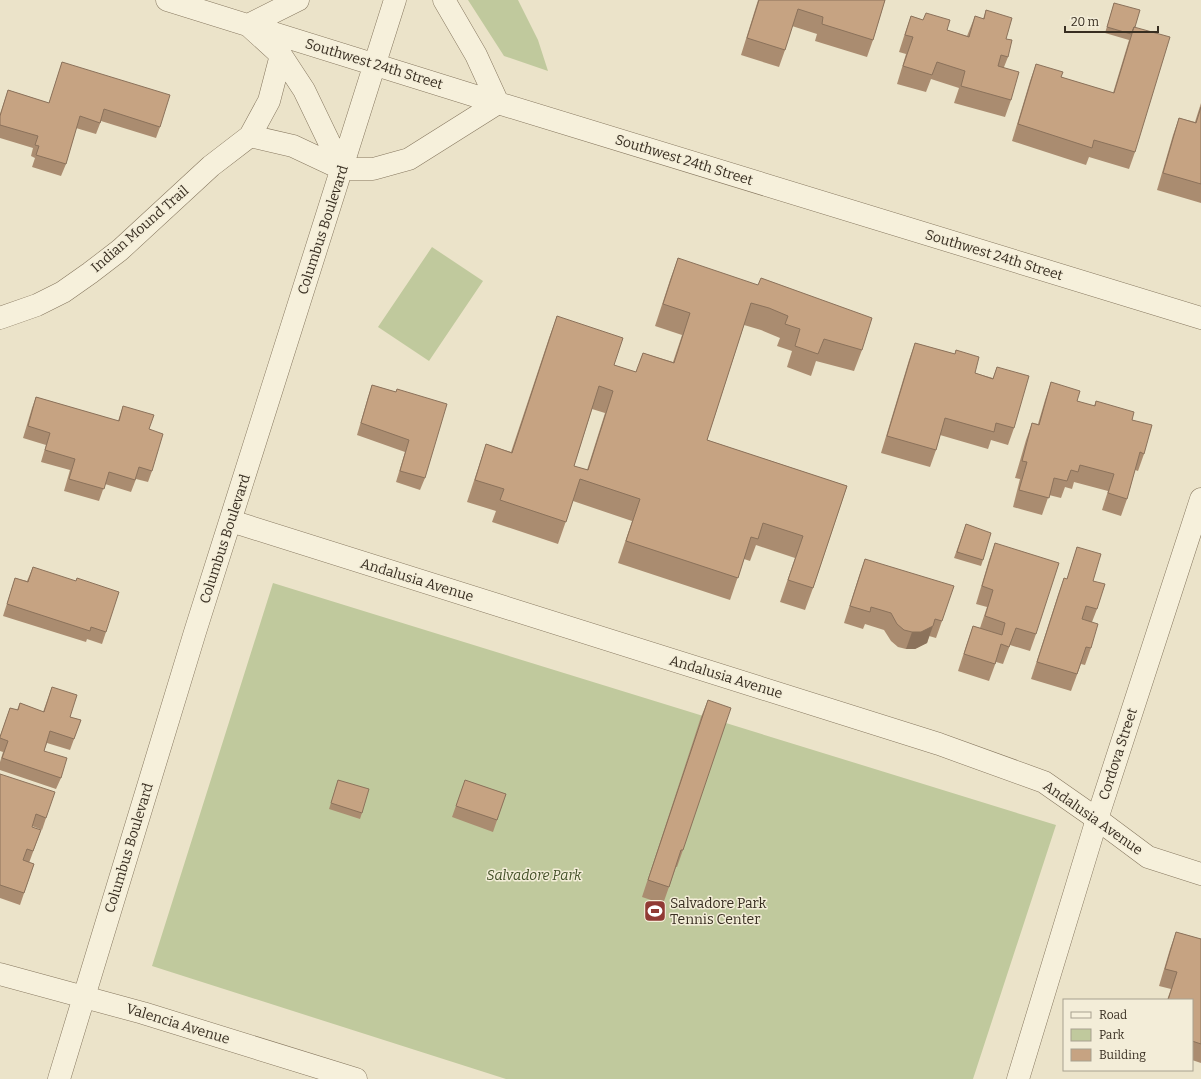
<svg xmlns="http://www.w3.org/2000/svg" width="1201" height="1079" viewBox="0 0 1201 1079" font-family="Bitter,serif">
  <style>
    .green { fill: #c0c99d }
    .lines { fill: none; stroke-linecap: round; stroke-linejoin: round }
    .minor-casing { stroke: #86775f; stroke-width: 23 }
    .minor { stroke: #f6f0db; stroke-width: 22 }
    .wall { fill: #aa8c70; fill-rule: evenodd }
    .shaded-wall { fill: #8b725b }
    .building { fill: #c6a382; stroke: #8b725b; fill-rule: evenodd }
    .labels { text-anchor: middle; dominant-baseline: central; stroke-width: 3; stroke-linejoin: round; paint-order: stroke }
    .street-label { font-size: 14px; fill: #382e21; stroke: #f3edd8 }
    .park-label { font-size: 14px; font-style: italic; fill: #455229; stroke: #f3edd8 }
    .poi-label { font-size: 14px; fill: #382e21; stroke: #f3edd8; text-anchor: start }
  </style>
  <rect width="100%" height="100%" fill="#ebe3c9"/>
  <path class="green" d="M468,0h50l20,40 10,31 -44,-15z
    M432,247l51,34 -54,80 -51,-34z
    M273,583l783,242 -83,254h-467l-354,-113z"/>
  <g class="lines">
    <g class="minor-casing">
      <path id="minor" d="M167,0l331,103 703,215
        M298,0l-50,25 33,30 23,35 38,79
        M250,136l43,10 49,23h31l36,-10 89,-56 -22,-48 -32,-55
        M0,318l37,-13 26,-13 27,-19 30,-23 91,-84 39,-30 19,-35 12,-46
        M231,521l708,223 105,38 53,37 51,38 53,17
        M0,974l143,39 213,66
        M59,1079l136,-447 200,-632
        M1018,1079l79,-260 104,-320"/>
    </g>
    <use href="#minor" class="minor"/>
  </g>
  <path class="wall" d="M758,0h127l-12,40 -6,17 -52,-16 2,-7 -25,-8 -7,24 -6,17 -38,-12z
    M1114,3l21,24v125l-6,17 -40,-12 -3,8 -74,-24 18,-60 6,-17 25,13 52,16 16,-53 -24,-7z
    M986,10l20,29 2,18 -4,10 7,33 -6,17 -51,-14 5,-15 -28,-9 -5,13 -29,-8 9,-30 -7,-2 6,-19 6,-17 12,4 24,10 20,6 8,-20 8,3z
    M62,62l98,65 -4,11 -55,-17 -5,13 -20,-6 -10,36 -5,12 -29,-9 3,-9 -4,-2 2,-8 -33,-10v-24l8,-24 41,13z
    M1201,103v100l-44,-13 16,-55 6,-17 16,4z
    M678,258l184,92 -8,21 -38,-10 -5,15 -24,-9 5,-16 -15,-5 3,-8 -19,-8 -17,-5 -37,115 140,46 -34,102 -8,22 -25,-8 15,-44 -39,-13 -6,16 -6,-2 -14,41 -112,-37 14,-42 -59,-20 -15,43 -66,-22 4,-11 -29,-9 19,-58 25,8 38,-114 8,-22 57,49 22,7 7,-19 30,9 9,-27 -27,-9 15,-46zM592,409l13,4 -18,57 -13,-4z
    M915,343l40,11 1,-4 19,23 18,5 4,-11 17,61 -6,17 -17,-5 -3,9 -48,-14 -4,15 -6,17 -49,-14 28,-93z
    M1051,382l26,19 17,5 2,-5 36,19 12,34 -6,17 -3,-1 -8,29 -6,17 -19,-6 6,-19 -34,-9 -2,7 -7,-2 -4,11 -12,-3 -7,20 -29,-8 7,-28 -5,-1 11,-38 6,-17 6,1 7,-24z
    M372,385l24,7 29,86 -5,12 -24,-8 9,-30 -48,-17 11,-38z
    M36,397l82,24 5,-15 26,23 3,42 -4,11 -12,-3 -5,13 -26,-8 -6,17 -35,-10 6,-21 -29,-8 5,-17 -23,-7 9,-30z
    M966,524l17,36 -2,6 -27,-8z
    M995,543l41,91 -6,17 -20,-6 -7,19 -7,-2 -7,19 -31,-10 9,-28 6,-17 7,2 7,-21 -11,-3 13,-44z
    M1077,547l16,34 4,28 -5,13 -1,26 -6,17 -4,-1 -10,27 -40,-12 27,-84 6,-17 3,1z
    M865,559l77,62 -6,17 -7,-2 -2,7 -12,6h-9l-8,-2 -7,-6 -7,-11 -19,-6 -2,5 -19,-6 15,-47z
    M33,567l73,65 -4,12 -15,-5 -1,3 -83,-26 12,-38 12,3z
    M52,687l18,30 11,3 -11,30 -23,-7 -3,8 17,27 -5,11 -56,-19v-8l3,-10 -3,-1v-15l10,-28 7,2 3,-7 23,9z
    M708,700l-25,150 -6,17h-1l-13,37 -21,-7 59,-180z
    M0,774l46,44 -4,12 -10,-4v1l9,3 -12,33 5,1 -14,41 -20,-7z
    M338,780l24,33 -2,6 -31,-10z
    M465,780l41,14 -13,38 -41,-15z
    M1176,932l25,7v124l-9,-3v-60h-25l4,-11 -12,-3 11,-37z"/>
  <path class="shaded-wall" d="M933,626l-6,17 -12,6h-9l6,-17z"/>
  <path class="building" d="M759,0h126l-12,40 -51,-16 1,-7 -25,-8 -13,41 -38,-12z
    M1114,3l26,7 -5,17h-1l-3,7 -24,-7z
    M986,10l26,8 -6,21 6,1 -4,17 -7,-2 -3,11 21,6 -8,28 -50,-14 4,-15 -28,-9 -5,13 -29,-9 10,-29 -8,-2 6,-19 12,4 3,-7 24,7 -3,10 22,7 6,-21 9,3z
    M1134,27l36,10 -35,115 -41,-12 -2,8 -74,-24 18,-60 27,8 -2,5 53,16z
    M62,62l108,33 -10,32 -56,-18 -4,14 -20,-7 -14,48 -30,-9 3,-9 -4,-1 3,-9 -38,-11v-9l8,-26 41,13z
    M1201,107v77l-38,-11 16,-55 17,5z
    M678,258l80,27 3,-7 111,40 -10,32 -38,-11 -6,15 -23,-8 5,-17 -15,-5 3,-8 -19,-8 -18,-5 -44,137 140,46 -34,102 -25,-8 15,-44 -40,-13 -5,16 -7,-2 -13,41 -112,-37 14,-42 -60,-20 -14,43 -66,-22 4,-11 -29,-9 11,-36 26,9 45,-137 66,22 -9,27 22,7 7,-19 31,10 16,-50 -27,-9zM599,386l14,5 -25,79 -14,-4z
    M915,343l40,11 1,-4 23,7 -4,16 18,6 4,-12 32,9 -15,52 -18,-5 -2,9 -49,-14 -9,32 -49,-14z
    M1051,382l29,9 -3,10 18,5 1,-5 38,11 -2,8 20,5 -8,29 -4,-2 -13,47 -19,-6 6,-19 -34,-9 -2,7 -7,-2 -4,11 -13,-3 -5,20 -30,-8 8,-28 -5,-1 10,-38 7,2z
    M372,385l24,7 1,-3 50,15 -22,74 -25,-7 9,-31 -48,-17z
    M36,397l83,24 4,-15 31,9 -5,14 14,5 -11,37 -13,-4 -4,13 -26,-8 -5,17 -35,-10 6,-20 -30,-9 5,-17 -22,-7z
    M966,524l25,9 -8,27 -26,-8z
    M995,543l64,20 -23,71 -20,-6 -7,19 -8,-3 -6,20 -31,-10 9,-28 29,9 3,-12 -20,-7 8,-26 -11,-4z
    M1077,547l24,7 -8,27 12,3 -8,25 -11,-3 -4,13 16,5 -7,24 -5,-1 -9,27 -40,-12 27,-84 3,1z
    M865,559l89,27 -12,35 -7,-2 -2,7 -12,6h-9l-8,-2 -7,-6 -6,-11 -20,-6 -1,5 -20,-6z
    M33,567l43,14 1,-3 42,14 -13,40 -15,-5 -1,4 -83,-27 8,-26 13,4z
    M52,687l25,8 -7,22 11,3 -7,19 -24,-8 -6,20 23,7 -6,20 -59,-20 6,-17 -8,-3v-1l10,-29 8,2 2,-7 24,9z
    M708,700l23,8 -48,142h-2l-12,37 -21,-7z
    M0,774l55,18 -9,26 -10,-4 -4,13 9,3 -8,21 -6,-2 -4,11 11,4 -10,29 -24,-8z
    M338,780l31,9 -7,24 -31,-10z
    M465,780l41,14 -9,26 -41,-14z
    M1176,932l25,7v105l-9,-3v-41h-24l9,-28 -12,-3z"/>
  <defs>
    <g id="stadium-square" transform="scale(1.15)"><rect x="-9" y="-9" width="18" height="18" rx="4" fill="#903a34" stroke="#f3edd8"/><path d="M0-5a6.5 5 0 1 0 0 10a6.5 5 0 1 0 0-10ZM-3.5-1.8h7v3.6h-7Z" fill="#fff"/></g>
  </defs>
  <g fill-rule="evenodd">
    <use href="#stadium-square" x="655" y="911"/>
  </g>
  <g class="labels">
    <g class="street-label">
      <text transform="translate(374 64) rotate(17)">Southwest 24th Street</text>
      <text transform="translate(684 160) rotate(17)">Southwest 24th Street</text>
      <text transform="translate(140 229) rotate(-41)">Indian Mound Trail</text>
      <text transform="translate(323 230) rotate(-72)">Columbus Boulevard</text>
      <text transform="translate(994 255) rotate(17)">Southwest 24th Street</text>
      <text transform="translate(225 539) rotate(-72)">Columbus Boulevard</text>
      <text transform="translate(417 580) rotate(17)">Andalusia Avenue</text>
      <text transform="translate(726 677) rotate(17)">Andalusia Avenue</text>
      <text transform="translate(1118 754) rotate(-72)">Cordova Street</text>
      <text transform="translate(1093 818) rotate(35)">Andalusia Avenue</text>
      <text transform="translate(129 848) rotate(-73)">Columbus Boulevard</text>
      <text transform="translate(178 1024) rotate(17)">Valencia Avenue</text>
    </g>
    <g class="park-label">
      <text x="534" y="875">Salvadore Park</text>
    </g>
    <g class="poi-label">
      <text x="670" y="903">Salvadore Park<tspan x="670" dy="16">Tennis Center</tspan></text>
    </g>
  </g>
  <rect x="1063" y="999" width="130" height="72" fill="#f3edd8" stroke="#a8a18f"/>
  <rect x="1071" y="1012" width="20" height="6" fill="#f6f0db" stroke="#a8a18f"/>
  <text x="1099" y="1019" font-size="12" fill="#382e21">Road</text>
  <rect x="1071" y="1029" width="20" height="12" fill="#c0c99d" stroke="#a8a18f"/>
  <text x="1099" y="1039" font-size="12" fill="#382e21">Park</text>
  <rect x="1071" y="1049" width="20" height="12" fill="#c6a382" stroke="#a8a18f"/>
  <text x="1099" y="1059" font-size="12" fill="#382e21">Building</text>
  <path d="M1065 26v6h93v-6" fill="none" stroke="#382e21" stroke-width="2"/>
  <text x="1071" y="26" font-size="12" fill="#382e21" stroke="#f3edd8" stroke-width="3" paint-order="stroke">20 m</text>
</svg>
